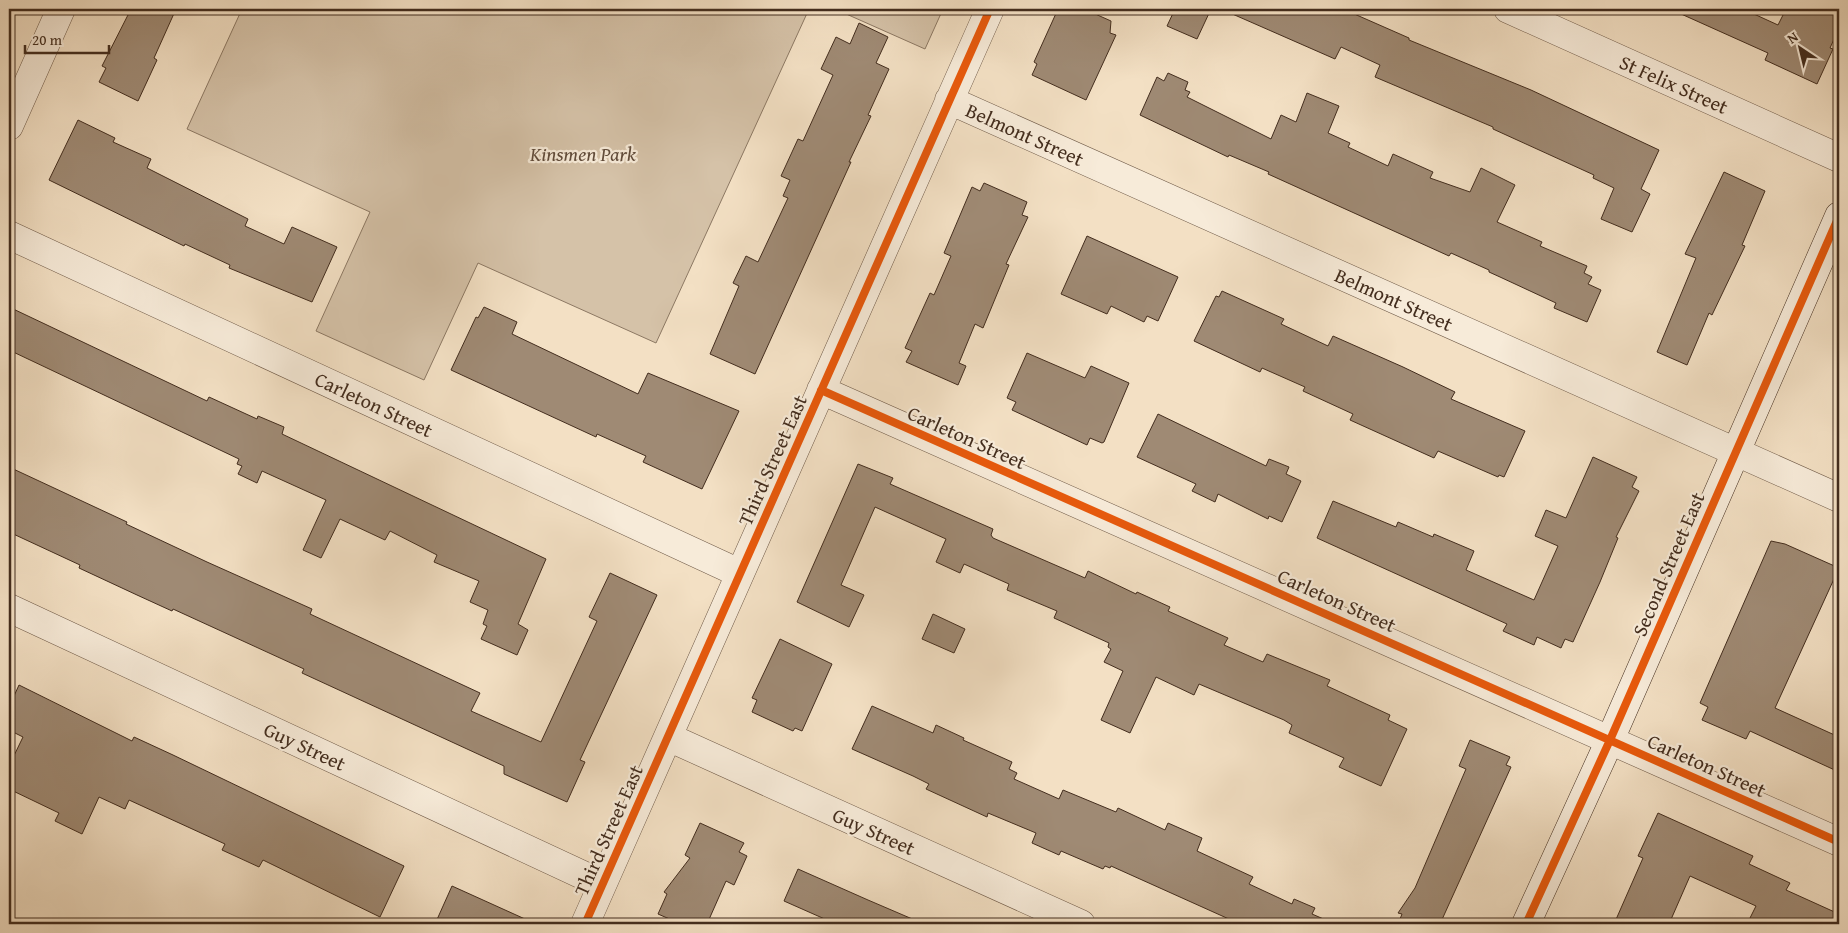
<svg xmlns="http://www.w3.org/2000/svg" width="1848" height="933" viewBox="0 0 1848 933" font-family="'Gentium Book Plus',serif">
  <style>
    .green { fill: #d5c2a8; stroke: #8c7863 }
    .building { fill: #9f8a74; stroke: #432d1e }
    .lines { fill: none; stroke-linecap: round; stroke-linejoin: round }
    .street-casing { stroke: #6f5a48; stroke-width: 29 }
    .secondary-casing { stroke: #432d1e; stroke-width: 29 }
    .street { stroke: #f7ebd9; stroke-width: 28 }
    .secondary { stroke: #f7ebd9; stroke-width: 28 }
    .cycleway-casing { stroke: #f7ebd9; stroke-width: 11 }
    .cycleway { stroke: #e8590c; stroke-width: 8 }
    .labels { text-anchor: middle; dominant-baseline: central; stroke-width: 4.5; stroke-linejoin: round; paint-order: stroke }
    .street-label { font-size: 20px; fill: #432d1e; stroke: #f7ebd9 }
    .park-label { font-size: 20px; font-style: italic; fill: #604b3a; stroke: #f7ebd9 }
  </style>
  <rect width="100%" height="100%" fill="#f3e0c4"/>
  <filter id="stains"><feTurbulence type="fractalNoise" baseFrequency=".004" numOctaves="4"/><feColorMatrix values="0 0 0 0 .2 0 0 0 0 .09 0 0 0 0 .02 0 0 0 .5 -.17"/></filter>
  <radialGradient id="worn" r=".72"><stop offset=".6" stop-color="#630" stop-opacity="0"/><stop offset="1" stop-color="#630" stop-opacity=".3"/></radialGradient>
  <path class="green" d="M242,9h567l-153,334 -178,-80 -54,117 -108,-49 54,-119 -183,-83z
    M835,9h108l-18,40z"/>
  <path class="building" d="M131,9h45l-22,49 3,2 -19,41 -39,-19 7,-14 -4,-2z
    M1058,9h26l27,12 -1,12 6,2 -30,65 -54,-25 5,-11 -3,-2z
    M1175,9h36l-14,30 -30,-13z
    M1221,9h122l66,29v2l122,50 128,60 -18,39 9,5 -18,38 -31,-13 13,-31 -21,-10 1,-3 -101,-46v-2l-118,-50 5,-12 -39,-18 -6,12z
    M1670,9h73l35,16 8,-16h53v19l-9,20 3,1 -16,35 -52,-24 3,-7z
    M859,23l29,14 -12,26 13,6 -21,46 3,1 -22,46h2l-96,212 -45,-20 29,-68 -6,-3 13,-27 12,6 30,-64 -5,-2 7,-16 -9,-4 17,-37 5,2 30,-66 -12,-6 15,-32 14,7z
    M1168,73l20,9 -3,8 5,2 -3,5 84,42 10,-24 15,7 11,-29 32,13 -11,27 22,10 -2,4 40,19 5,-12 40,18 -3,6 40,14 11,-24 34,17 -18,37 45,20 -2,4 47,20 -3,7 8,4 -4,7 13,6 -14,32 -33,-14 2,-5 -56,-26 -11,-5v-2l-38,-17 -2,3 -181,-82 1,-2 -40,-17 -1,2 -88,-42 17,-38 7,4z
    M78,120l37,18 -2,4 38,17 -4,9 101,51 -3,7 39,18 8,-17 45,20 -25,55 -83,-34 1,-3 -45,-21 -1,2 -135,-66z
    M1724,172l41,19 -23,54 3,1 -33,69 -3,-2 -22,52 -30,-13 39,-94 -11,-4z
    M984,183l43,19 -5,13 6,2 -22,47 3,1 -26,63 -8,-4 -16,39 7,3 -8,19 -52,-23 6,-11 -7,-3 25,-55 4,2 17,-39 -7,-3 28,-66 8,4z
    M1087,236l91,41 -20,44 -11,-5 -3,6 -33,-16 -4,8 -46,-20z
    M1222,291l62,28 -3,5 47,22 5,-10 70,31 52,25 -4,7 74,32 -21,46 -5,-2 -1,2 -60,-26 -4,7 -84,-38 3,-6 -50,-23 2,-4 -43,-19 -2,4 -66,-31 22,-45 3,1z
    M9,307l198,94 2,-4 48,22 1,-3 26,11 -2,7 264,125 -28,65 10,6 -11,25 -36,-16 6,-13 -4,-2 5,-14 -18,-8 9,-21 -45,-19 3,-7 -47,-24 -5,9 -45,-21 -19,39 -18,-8 23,-50 -64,-29 -5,12 -19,-9 4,-8 -5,-2 2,-5 -230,-109z
    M484,307l33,15 -5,12 126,60 10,-21 91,38 -37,78 -59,-27 3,-6 -49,-22 -1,3 -145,-67 25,-53 2,1z
    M1027,353l58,25 6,-12 38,17 -25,59 -2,1 -12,-5 -3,7 -75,-35 4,-8 -9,-4z
    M1158,414l108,52 3,-7 20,8 -3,7 15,7 -19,41 -13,-6 -1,3 -50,-25 -3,8 -23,-11 4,-7 -59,-27z
    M1593,457l44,20 -5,10 7,4 -23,46 2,1 -18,44 -27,60 -8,-3 -4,9 -24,-11 -3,8 -31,-14 4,-7 -190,-86 16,-37 63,26 2,-5 35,15 1,-3 40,17 -8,19 68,30 24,-54 -23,-10 11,-26 20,8z
    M858,464l35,14 -3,6 103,45 -2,6 2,3 92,40 3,-7 48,23 1,-2 33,15 -2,4 60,27 -4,7 39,17 4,-8 63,26 -3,6 63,29 -2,5 19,9 -26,57 -42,-19 5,-9 -55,-25 3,-8 -8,-5 -85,-36 -5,11 -38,-18 -26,56 -29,-13 22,-49 -19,-9 7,-13 -3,-2 1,-4 -55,-25 3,-7 -50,-21 2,-6 -45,-20 -4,9 -24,-11 10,-23 -71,-32 -34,78 23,10 -15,32 -52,-25z
    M9,467l118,55 -1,2 81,38 105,47 -2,5 170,79 -9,18 70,31 56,-121 -8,-4 21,-44 47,22 -77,165 5,2 -18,40 -63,-28v-8l-202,-93 2,-4 -131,-60 -1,2 -35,-16 -58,-27 1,-3 -71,-33z
    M1771,541l14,3 54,24 -64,140 64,29v35l-89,-41 -4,8 -44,-19 6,-13 -8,-4z
    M933,614l32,15 -11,24 -32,-14z
    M780,639l52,25 -30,67 -7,-3 -2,3 -41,-19 5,-12 -5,-2z
    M19,685l113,56 2,-4 39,18 231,111 -24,51 -117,-57 -4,7 -37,-17 3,-6 -96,-44 -4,9 -26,-12 -17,37 -27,-13 4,-8 -50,-24v-23l14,-29 -14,-7v-23z
    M872,706l61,27 3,-8 28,13 -1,2 49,22 -3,7 8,4 -3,6 45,20 4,-9 53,22 2,-4 47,22 3,-7 34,15 -5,13 56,26 -4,7 43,20 2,-5 21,9 -3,6 23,10h-95l-129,-58 -1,2 -5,-2 -2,3 -42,-18 -2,4 -27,-12 4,-10 -48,-20 -1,4 -61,-28 3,-5 -16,-8 -61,-27z
    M1470,740l40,17 -4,8 5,2 -71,157h-42l4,-10 -4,-1 17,-25 51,-119 -7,-3z
    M1658,813l95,43 -4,8 41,19 -4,7 53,24v10h-92l9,-18 -66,-30 -21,48h-55l29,-66 -5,-2z
    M700,823l44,20 -5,9 8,4 -13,29 -8,-4 -19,43h-26l-23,-10 9,-20 -3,-2 26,-34 -5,-3z
    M798,869l70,31 56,24h-88l-52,-23z
    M452,886l84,38h-101z"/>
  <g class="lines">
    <g class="street-casing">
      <path id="street" d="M1508,9l331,149
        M949,100l890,398
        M9,126l52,-117
        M9,235l730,338
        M821,390l1018,452
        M9,608l593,276
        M668,737l413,187
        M585,924l405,-915"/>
    </g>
    <g class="secondary-casing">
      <path id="secondary" d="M1526,924l84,-184 229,-524"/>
    </g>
    <use href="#street" class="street"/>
    <use href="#secondary" class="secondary"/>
    <g class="cycleway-casing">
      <path id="cycleway" d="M821,390l1018,452
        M585,924l405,-915
        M1526,924l84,-184 229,-524"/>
    </g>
    <use href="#cycleway" class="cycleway"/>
  </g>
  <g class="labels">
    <g class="street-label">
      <text transform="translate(1674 84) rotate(24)">St Felix Street</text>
      <text transform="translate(1025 134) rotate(24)">Belmont Street</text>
      <text transform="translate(1394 299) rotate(24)">Belmont Street</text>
      <text transform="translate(374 404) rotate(25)">Carleton Street</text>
      <text transform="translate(967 437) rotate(24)">Carleton Street</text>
      <text transform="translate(772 460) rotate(-66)">Third Street East</text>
      <text transform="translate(1668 564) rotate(-67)">Second Street East</text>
      <text transform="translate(1337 600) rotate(24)">Carleton Street</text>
      <text transform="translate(305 746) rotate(25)">Guy Street</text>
      <text transform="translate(1707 765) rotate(24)">Carleton Street</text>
      <text transform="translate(608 830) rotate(-66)">Third Street East</text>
      <text transform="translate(874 831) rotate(24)">Guy Street</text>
    </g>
    <g class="park-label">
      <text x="583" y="153">Kinsmen Park</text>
    </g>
  </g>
  <rect width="1848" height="933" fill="none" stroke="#f3e0c4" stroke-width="30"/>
  <rect x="10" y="10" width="1828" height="913" fill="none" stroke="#432d1e" stroke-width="2.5"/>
  <rect x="15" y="15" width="1818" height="903" fill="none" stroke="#432d1e"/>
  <g transform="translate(1800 48) rotate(325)" stroke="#f7ebd9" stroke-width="4" paint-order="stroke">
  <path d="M0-4L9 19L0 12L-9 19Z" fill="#432d1e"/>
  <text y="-8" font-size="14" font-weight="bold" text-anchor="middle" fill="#432d1e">N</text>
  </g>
  <path d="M25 45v8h84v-8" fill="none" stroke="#432d1e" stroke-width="2.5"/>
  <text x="32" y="45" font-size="15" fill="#432d1e" stroke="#f7ebd9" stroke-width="4" paint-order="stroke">20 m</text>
  <rect width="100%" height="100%" filter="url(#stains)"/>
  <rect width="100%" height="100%" fill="url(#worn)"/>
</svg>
